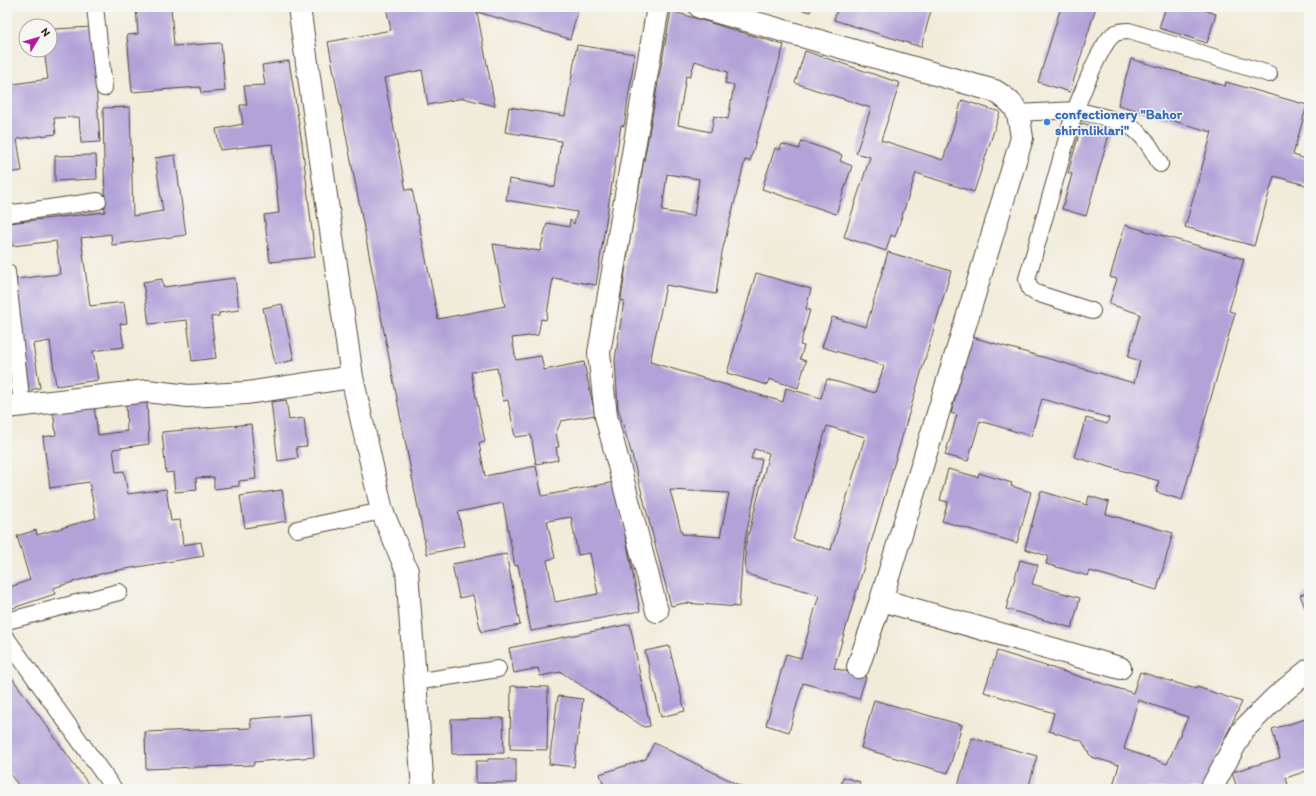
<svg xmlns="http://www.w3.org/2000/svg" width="1316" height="796" viewBox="0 0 1316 796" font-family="Itim,sans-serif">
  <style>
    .building { fill: #b1a3d8; fill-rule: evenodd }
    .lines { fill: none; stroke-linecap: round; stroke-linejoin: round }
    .service-casing { stroke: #56473a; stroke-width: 18 }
    .minor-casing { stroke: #56473a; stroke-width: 24 }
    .service { stroke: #fff; stroke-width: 16 }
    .minor { stroke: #fff; stroke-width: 22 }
    .shop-dot { fill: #3f7fe0; stroke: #f6f6f2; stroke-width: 1.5 }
    .labels { text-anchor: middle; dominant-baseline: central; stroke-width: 3; stroke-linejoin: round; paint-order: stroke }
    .shop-label { font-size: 14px; font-weight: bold; fill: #366cbe; stroke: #f6f6f2; text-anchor: start }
  </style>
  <rect width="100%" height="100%" fill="#f6f6f2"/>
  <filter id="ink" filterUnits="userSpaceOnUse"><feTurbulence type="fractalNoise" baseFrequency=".025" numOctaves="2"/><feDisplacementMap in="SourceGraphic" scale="8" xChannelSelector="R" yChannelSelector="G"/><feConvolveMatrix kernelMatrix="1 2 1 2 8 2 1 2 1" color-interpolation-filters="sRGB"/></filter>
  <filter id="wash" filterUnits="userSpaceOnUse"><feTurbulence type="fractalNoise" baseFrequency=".012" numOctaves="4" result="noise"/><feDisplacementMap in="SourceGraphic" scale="16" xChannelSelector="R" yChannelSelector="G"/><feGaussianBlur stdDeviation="0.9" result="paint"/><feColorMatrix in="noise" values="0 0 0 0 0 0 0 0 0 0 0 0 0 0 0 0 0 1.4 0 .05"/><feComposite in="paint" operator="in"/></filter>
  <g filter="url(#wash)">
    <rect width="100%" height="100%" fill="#f1ecda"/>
    <g id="blocks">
      <path class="building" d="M136,7h35l3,39 47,-3 4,48 -24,2 -1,-6 -68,5 -5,-57 11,-1z
        M386,7h193l-9,32 -93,-27 18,94 -32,-8 -35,7 -6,-35 -38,8 22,112 6,-1 26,130 67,-13 -12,-62 47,7 7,-28 22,4 1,-7 4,4 3,-12 -71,-12 3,-21 46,8 6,-46 -56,-9 4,-25 56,9 12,-71 58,9 -11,72 -3,-1 -25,160 -43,-7 -7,42 -5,-1 -3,16 -26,3 4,22 25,-4 3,14 40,-8 11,53 -34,6 -5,12 3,14h-3l2,13 -22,4 -5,-29 -16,2 -7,-37 -5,1 -6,-33 -26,4 14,70 -6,1 6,33 51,-10 6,30 73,-14 25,129 -109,20 -13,-66 -3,1 -12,-63 -45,9 7,34 -38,8 -99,-512 63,-12zM571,517l7,38 12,-2 8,41 -43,8 -8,-42 8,-2 -8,-37z
        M793,7h19l-2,5z
        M838,7h94l-11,40 -87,-27z
        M1061,7h35l-26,85 -32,-10z
        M1166,7h29l21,7 -9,29 -48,-15z
        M671,11l113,34 -34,116 -5,-1 -23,92 -6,42 -50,-9 -16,77 133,40 3,-14 35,10 6,-19 48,14 9,-27 -62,-19 10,-30 34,10 22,-75 63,19 -117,397 32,9 -7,22 -56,-16 -14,49 -23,-7 20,-71 15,4 18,-63 -73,-21 -1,-26 24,-95 -15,-4 -3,10h11l-19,91 -4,57 -54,-4 -14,3 -39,-151 -14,-47 -3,-48 9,-59 -3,-1 9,-62zM695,61l33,11 -3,11 9,2 -6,34 -14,-3 -3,16 -33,-7 8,-49 4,1zM667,174l32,5 -5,37 -32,-5zM827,426l38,11 -34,113 -38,-11zM670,490l59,3 -9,44 -38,-3z
        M92,27l8,115 -19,1 -2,-26 -25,1 2,16 -39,5 5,32 -15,2v-88l41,-6 -4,-29h6v-14l5,-7z
        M805,51l95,32 -19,57 62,20 19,-60 38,12 -26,80 -58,-19 -21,64 -4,-2 -5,16 -42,-14 26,-80 -14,-4 15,-45 -76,-25z
        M1131,59l94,27 1,-4 81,23 -14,50 16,5v26l-35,-10 -20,70 -69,-19 27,-95 -94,-27z
        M289,61l13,82 13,114 -45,5 -6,-47 15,-2 -7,-69 -52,6 -4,-21 27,-5 -3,-19h7l-3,-19 21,-1 -3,-20z
        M130,107l3,109 30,-5 -8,-53 20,-3 11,80 -74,10 -1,-11 -30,4 9,68 34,-4 3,21 -7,1 4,23 -31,4 5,29 -42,6 -6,-45 -17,3 7,44 -11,2 -8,-52 -6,-59 45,-5 -4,-33 -44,5 -3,-23 96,-11 -2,-104z
        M1082,123l28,8 -24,85 -24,-7 10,-35 -4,-1z
        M802,141l40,14 -2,6 12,5 -16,48 -74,-25 13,-41 5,2 2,-6 17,5z
        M96,155l1,24 -42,2v-25z
        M1125,225l119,34 -15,52 6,2 -53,187 -26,-8 3,-11 -85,-24 12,-39 21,6 2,-6 -67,-19 -11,37 -51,-15 -12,40 -23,-6 12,-40 -6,-2 21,-76 162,46 6,-22 -12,-4 12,-43 -31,-10 8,-25 -7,-2z
        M756,273l55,16 -5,20 4,1 -10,35 4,1 -4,13 6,2 -8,27 -29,-9 -2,6 -40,-12z
        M235,278l4,32 -20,3v3l-8,1 5,41 -24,3 -5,-41 -38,4 -6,-42 19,-3 1,8z
        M282,304l12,56 -19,4 -12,-56z
        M286,400l3,20 15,-2 3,28 -11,1 2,11 -20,3 -7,-59z
        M126,403h21l2,41 -36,5 3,23 8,-1 4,23 38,-5 5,32 9,-1 3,25 18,-3 3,14 -97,16 -54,16 2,6 -48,16v-22l23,-8 -13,-44 19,-6 1,5 59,-17 -7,-36 -39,6 -7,-51 13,-2 -3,-25 41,-5 4,30 29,-4z
        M251,424l5,55 -17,2v5l-25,3v-12l-18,1 1,12 -22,2 -2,-20 -7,1 -4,-41z
        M948,469l30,8 1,-4 33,10 -1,3 20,6 -14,51 -75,-22 6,-19 -8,-2z
        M282,490l5,31 -42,7 -5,-32z
        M1041,491l46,14 2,-9 20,6 -3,12 67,19 -16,57 -67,-19 -2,5 -42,-12 2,-8 -23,-7z
        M506,554l14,71 -39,7 -8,-37 -14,3 -7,-34z
        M1020,560l18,5 -6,19 48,14 -8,30 -66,-19z
        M1309,592v26l-9,-23z
        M630,624l20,102 -6,1 -83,-55 -21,4 -2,-8 -24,5 -5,-25z
        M669,646l16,65 -24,6 -16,-66z
        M997,651l136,42 7,-21 56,17 1,-2 45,15 -41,87h-89l7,-24 -28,-8 -9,-16 -33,-10 5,-18 -70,-21zM1138,700l50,17 -21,47 -43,-15z
        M7,671l85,118h-71l-14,-19z
        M511,686l37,1 -1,63 -37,-1z
        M558,696l25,3 -9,68 -25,-3z
        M874,700l88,25 -14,48 -87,-25z
        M311,714l3,43 -60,5v3l-108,4 -1,-37 106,-4 -1,-9z
        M503,718l1,35 -52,1 -1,-35z
        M1309,718v52l-23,8 3,11h-15l-1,-1 -4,1h-32l-5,-17 48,-14 -8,-29z
        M972,738l65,18 -9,33h-71z
        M654,743l93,46h-94l-8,-4 -12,4h-28l-5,-15 46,-15z
        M488,759h28v24h-40v-22h12z
        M843,777l17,5 -2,7h-18z"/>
    </g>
  </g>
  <g filter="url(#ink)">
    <use href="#blocks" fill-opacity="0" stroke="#56473a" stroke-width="1"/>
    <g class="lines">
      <g class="service-casing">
        <path id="service" d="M95,7l9,81
          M1018,113l57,-3c8,-18 25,-66 39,-76 5,-3 10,-3 15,-3l140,43
          M7,214l91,-13
          M7,272l15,134
          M1092,311l-56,-18 -6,-4 -3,-10 48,-169c14,4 49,10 59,19 12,9 19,22 26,35
          M297,529l85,-18
          M7,621l112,-29
          M7,639l107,150
          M415,682l83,-13"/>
      </g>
      <g class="minor-casing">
        <path id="minor" d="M299,7l53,370 30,134 25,60 16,218
          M700,7l295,84c24,15 23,20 27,47l-141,462 -23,67
          M7,407l140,-16 41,5 59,-3 105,-16
          M881,600l239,68
          M657,611l-51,-195 -7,-63 59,-346
          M1211,789l32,-59 32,-32 34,-28"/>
      </g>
      <use href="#service" class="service"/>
      <use href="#minor" class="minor"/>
    </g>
  </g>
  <circle class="shop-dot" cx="1047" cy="122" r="4"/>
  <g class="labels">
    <g class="shop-label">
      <text x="1055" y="114">confectionery "Bahor<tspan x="1055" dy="16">shirinliklari"</tspan></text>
    </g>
  </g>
  <rect width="1316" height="796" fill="none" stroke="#f6f6f2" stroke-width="24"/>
  <g transform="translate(38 38) rotate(52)"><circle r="19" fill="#f6f6f2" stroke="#aba49d"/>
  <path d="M0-3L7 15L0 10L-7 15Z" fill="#b5179e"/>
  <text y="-6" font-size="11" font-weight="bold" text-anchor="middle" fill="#3b2a1e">N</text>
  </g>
</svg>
